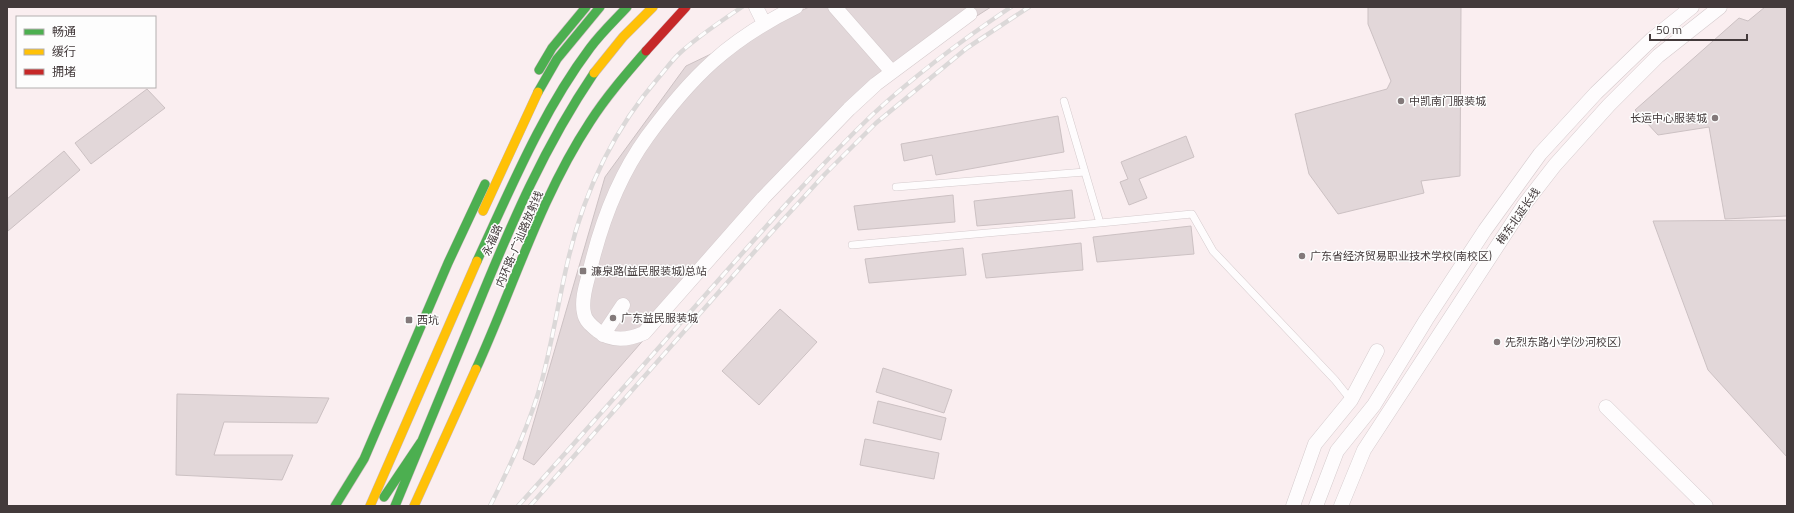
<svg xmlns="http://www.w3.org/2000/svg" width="1794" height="513" viewBox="0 0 1794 513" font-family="'Titillium Web','Noto Sans SC',sans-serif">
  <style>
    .building { fill: #e2d7d9; stroke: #ccc1c3 }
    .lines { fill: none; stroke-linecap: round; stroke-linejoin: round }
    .lane-casing { stroke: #d5cbcd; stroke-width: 8 }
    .street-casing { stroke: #d5cbcd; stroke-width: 15 }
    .fast-casing { stroke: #cab9bc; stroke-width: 10 }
    .slow-casing { stroke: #cab9bc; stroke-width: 10 }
    .jam-casing { stroke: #cab9bc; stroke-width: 10 }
    .lane { stroke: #fefcfd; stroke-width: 7 }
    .street { stroke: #fefcfd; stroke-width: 14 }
    .fast { stroke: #4caf50; stroke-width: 9 }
    .slow { stroke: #ffc107; stroke-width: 9 }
    .jam { stroke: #c62828; stroke-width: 9 }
    .rail-casing { stroke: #dbd8d8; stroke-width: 4.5 }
    .rail { stroke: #fdfdfd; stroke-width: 3; stroke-dasharray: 9; stroke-linecap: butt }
    .poi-dot { fill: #83797a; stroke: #fdfdfd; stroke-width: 1.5 }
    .labels { text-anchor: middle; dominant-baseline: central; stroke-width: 3; stroke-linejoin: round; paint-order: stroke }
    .poi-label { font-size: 11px; fill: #433a3b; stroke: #fdfdfd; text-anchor: start }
    .street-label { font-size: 11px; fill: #433a3b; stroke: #fdfdfd }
  </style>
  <rect width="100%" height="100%" fill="#faeef0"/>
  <path class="building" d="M809,7h182l-19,12 -142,108 -296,338 -11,-6 82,-282 81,-111z
    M1368,7h93l-1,169 -39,5 3,12 -86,21 -29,-40 -14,-60 92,-25 4,-8 -23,-57z
    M1765,7h22v209l-62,3 -16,-92 -51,8 -23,-25 104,-92 9,3z
    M147,89l18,19 -74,56 -16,-21z
    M1058,116l6,36 -128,23 -4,-20 -28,6 -3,-17z
    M1186,136l8,21 -55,22 8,19 -18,7 -9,-23 8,-3 -7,-17z
    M64,151l16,19 -72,61 -1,-32z
    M1072,190l3,28 -98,8 -3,-25z
    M953,195l2,27 -97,8 -4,-24z
    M1787,220v237l-79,-87 -55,-149z
    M1191,226l3,28 -97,8 -4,-25z
    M1081,243l2,27 -97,8 -4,-24z
    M963,248l3,27 -97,8 -4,-24z
    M780,309l37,33 -58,63 -37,-34z
    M883,368l69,22 -8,23 -68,-21z
    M177,394l152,4 -12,25 -93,-1 -10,33h79l-11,25 -106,-5z
    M878,401l68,17 -5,22 -68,-17z
    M865,439l74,14 -5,26 -74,-14z"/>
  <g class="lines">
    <g class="lane-casing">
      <path id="lane" d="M1064,101l36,122 92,-9 21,37 122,129 16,20
        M896,187l189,-15
        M852,245l248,-22"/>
    </g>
    <g class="street-casing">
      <path id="street" d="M756,7l8,16
        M796,7c-68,33 -105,70 -149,130 -29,40 -47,89 -58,137 -3,11 -8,26 -5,39 1,8 8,13 14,18 14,11 30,9 46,2l119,-135 86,-89 27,-25 94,-70
        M835,7l57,65
        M603,335l20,-30
        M1606,407l100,99
        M1293,506l22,-62 36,-44 26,-49
        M1316,506l21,-55 37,-46 52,-85 59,-90 55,-76 56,-61 56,-54 40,-32
        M1341,506l23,-56 160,-245 31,-40 54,-60 49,-49 62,-49"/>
    </g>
    <g class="fast-casing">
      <path id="fast" d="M539,70l13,-22 34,-41
        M538,92l19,-33 43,-52
        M477,261c34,-73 65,-149 113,-213 11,-15 25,-28 37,-41
        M476,369c37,-81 64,-171 114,-247 16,-25 36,-48 56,-71
        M384,497l37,-55
        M335,506l29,-47 84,-196 37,-79
        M395,506c27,-67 55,-134 83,-201 34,-83 66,-158 116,-232"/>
    </g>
    <g class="slow-casing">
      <path id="slow" d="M594,73l29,-36 30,-30
        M483,211l55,-119
        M370,506l107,-245
        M414,506l62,-137"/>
    </g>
    <g class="jam-casing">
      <path id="jam" d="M646,51l40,-44"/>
    </g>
    <use href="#lane" class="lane"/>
    <use href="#street" class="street"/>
    <use href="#fast" class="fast"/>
    <use href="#slow" class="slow"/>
    <use href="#jam" class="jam"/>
    <g class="rail-casing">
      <path id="rail" d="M490,506c20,-40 40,-82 52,-126 11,-41 17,-83 27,-124 16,-66 45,-127 90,-179 7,-8 14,-18 22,-25 19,-17 40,-31 61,-45
        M518,506c64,-71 127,-143 190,-214 53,-60 106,-121 164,-177 43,-40 90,-75 139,-108
        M530,506l241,-273 54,-59 51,-51 91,-75 62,-41"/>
    </g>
    <use href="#rail" class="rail"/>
  </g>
  <g class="poi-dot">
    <circle cx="1401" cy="101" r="4"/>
    <circle cx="1715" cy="118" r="4"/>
    <circle cx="1302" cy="256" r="4"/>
    <rect x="579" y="267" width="8" height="8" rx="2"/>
    <circle cx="613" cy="318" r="4"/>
    <rect x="405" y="316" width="8" height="8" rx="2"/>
    <circle cx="1497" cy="342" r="4"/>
  </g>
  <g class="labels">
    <g class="poi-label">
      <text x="1409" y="101">中凯南门服装城</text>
      <text x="1707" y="118" text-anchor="end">长运中心服装城</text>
      <text x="1310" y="256">广东省经济贸易职业技术学校(南校区)</text>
      <text x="591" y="271">濂泉路(益民服装城)总站</text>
      <text x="621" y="318">广东益民服装城</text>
      <text x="417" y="320">西坑</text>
      <text x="1505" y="342">先烈东路小学(沙河校区)</text>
    </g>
    <g class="street-label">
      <text transform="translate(1518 216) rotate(-55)">梅东北延长线</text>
      <text transform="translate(519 239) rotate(-67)">内环路-广汕路放射线</text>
      <text transform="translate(492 240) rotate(-66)">永福路</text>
    </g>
  </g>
  <rect width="1794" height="513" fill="none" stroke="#433a3b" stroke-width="16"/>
  <rect x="16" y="16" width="140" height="72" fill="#fdfdfd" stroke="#b3afaf"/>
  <rect x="24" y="29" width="20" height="6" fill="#4caf50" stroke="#b3afaf"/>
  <text x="52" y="36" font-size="12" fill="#433a3b">畅通</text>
  <rect x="24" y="49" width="20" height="6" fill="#ffc107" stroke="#b3afaf"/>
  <text x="52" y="56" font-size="12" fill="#433a3b">缓行</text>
  <rect x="24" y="69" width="20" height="6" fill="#c62828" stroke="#b3afaf"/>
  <text x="52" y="76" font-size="12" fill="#433a3b">拥堵</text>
  <path d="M1650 34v6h97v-6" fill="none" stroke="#433a3b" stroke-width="2"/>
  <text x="1656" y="34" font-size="12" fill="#433a3b" stroke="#fdfdfd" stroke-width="3" paint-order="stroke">50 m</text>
</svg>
